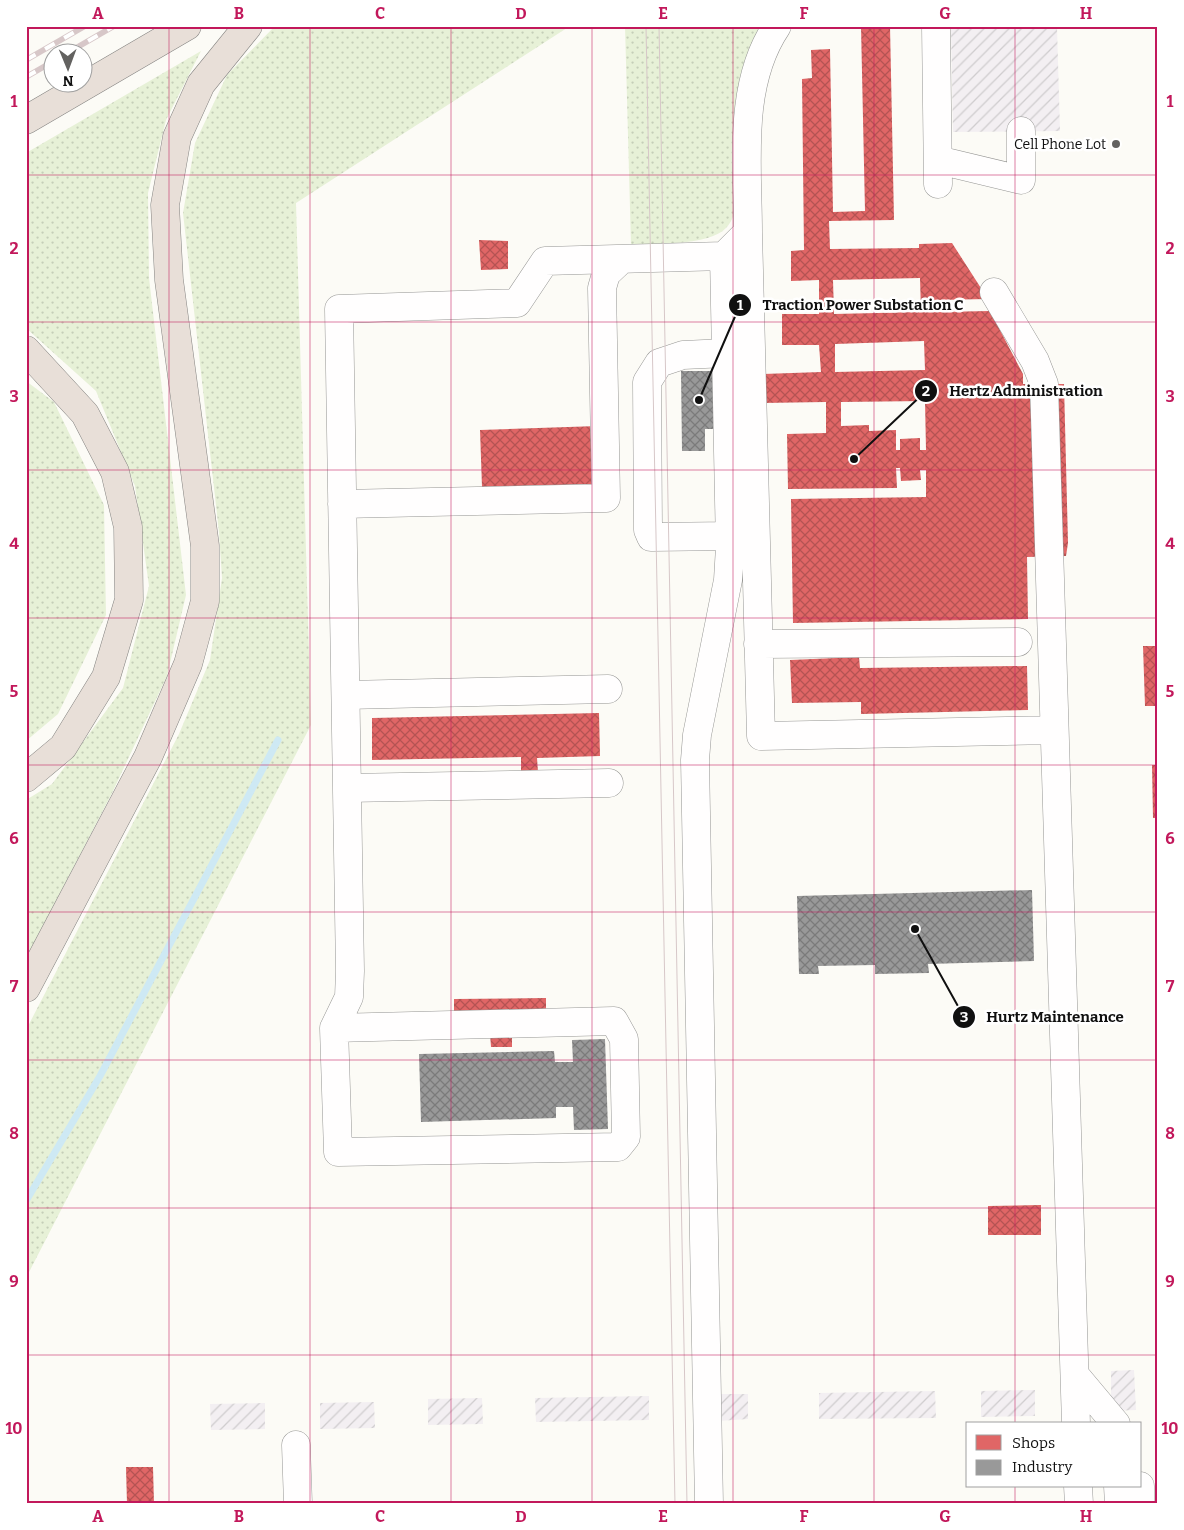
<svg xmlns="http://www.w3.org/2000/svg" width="1184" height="1530" viewBox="0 0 1184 1530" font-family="Bitter,serif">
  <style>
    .industrial { fill: url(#industrial-furrows) }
    .grass { fill: url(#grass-dots) }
    .shops { fill: url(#shops-cross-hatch); fill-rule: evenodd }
    .industry { fill: url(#industry-cross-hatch) }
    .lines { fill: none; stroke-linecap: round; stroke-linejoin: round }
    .stream { stroke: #cee9f4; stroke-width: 7 }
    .minor-casing { stroke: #969694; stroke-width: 29 }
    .highway-casing { stroke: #848381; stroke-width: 29 }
    .minor { stroke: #fffefe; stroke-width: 28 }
    .highway { stroke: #e8dfd8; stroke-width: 28 }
    .tram { stroke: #d7c7c8; stroke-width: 1 }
    .rail-casing { stroke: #d7c7c8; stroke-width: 5.5 }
    .rail { stroke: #fff; stroke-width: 4; stroke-dasharray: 11; stroke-linecap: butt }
    .grid { fill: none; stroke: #c2185b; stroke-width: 1; stroke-opacity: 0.55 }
    .poi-dot { fill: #636260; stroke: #fff; stroke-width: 2 }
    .labels { text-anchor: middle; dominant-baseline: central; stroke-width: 5; stroke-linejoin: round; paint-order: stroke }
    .poi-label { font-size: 14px; fill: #101010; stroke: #fff; text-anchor: end }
    .leader { fill: none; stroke: #101010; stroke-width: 2 }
    .callout-dot { fill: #101010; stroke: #fff; stroke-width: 2 }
    .mark-label { font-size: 15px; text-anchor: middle; font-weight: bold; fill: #fff }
    .callout-label { font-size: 15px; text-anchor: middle; font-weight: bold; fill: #101010; stroke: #fff; stroke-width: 5; stroke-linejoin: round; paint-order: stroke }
    .neatline { fill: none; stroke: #c2185b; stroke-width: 2 }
    .grid-label { font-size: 16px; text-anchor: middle; font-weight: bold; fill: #c2185b }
  </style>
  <defs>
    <pattern id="industrial-furrows" width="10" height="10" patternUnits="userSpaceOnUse" patternTransform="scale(1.25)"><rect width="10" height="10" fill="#f3eff2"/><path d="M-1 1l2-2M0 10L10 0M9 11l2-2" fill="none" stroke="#cfccce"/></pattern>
    <pattern id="grass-dots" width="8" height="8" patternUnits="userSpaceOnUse" patternTransform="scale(1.25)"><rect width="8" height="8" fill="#e7f1d7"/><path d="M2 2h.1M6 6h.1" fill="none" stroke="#c5ceb8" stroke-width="1.8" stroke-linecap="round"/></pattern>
    <pattern id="shops-cross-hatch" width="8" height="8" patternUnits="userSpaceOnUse" patternTransform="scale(1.25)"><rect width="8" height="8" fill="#e06666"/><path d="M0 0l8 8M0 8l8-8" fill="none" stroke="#b45353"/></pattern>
    <pattern id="industry-cross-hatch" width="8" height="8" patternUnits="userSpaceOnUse" patternTransform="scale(1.25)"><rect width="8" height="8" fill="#999"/><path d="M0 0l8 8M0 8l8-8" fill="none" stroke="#7b7b7b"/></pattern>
  </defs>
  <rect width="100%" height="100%" fill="#fcfbf6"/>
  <path class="industrial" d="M1057,27l3,104 -107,1 -2,-103z
    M1134,1370l2,40 -25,1v-40z
    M1035,1390v26l-54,1v-26z
    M935,1391l1,27 -117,1v-26z
    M718,1394h30v25l-30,2z
    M649,1396v24l-113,2 -1,-24z
    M482,1398l1,26 -55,1v-26z
    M374,1402l1,26 -55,1v-26z
    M265,1403v26l-54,1 -1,-26z"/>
  <path class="grass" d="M275,26h295l-274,177 15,522 -285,553v-248l153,-296 31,-74 12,-82 -3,-46 -36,-319 12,-70 32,-68z
    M625,26h143l-30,177c-3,8 -5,18 -12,25 -17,18 -70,15 -95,17z
    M201,51l-35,69 -18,73 1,85 37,317 -19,81 -55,117 -86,166v-159l26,-16 71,-96 26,-102 -14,-100 -39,-95 -70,-63v-175z
    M26,381l28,21 50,103 2,110 -48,99 -32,27z"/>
  <path class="shops" d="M861,26h29l4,194 -65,1 1,28 89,-1v-4l33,-1 36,56 -50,1 1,12 51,-1 33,63v10h41l4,159 -2,13 -39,1 1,62 -235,4 -2,-124 135,-2v-27h-6l1,10 -20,1 -1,-13h-4l1,20 -109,1 -1,-55 39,-1v-31l-64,1 1,-29 58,-2 -2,-27h-37v-31h37v-34l-28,1v-30l13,-1 -2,-171 10,-1 -1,-28 19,-1 3,163 32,-1zM920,278l1,34 -87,2 -1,-34zM924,341l1,29 -90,2v-28zM925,401l1,49h-6v-12l-20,1v11h-4v-20l-27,1v-6l-28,1v-24z
    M479,240l29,1v28l-27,1z
    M598,426l2,58 -118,3 -2,-57z
    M1143,646h15v60h-13z
    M859,657l1,11 167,-2 1,44 -167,4v-12l-69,1 -2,-43z
    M599,713l1,43 -63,2 1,14h-17v-15l-149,3v-42z
    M1152,765h6v53h-5z
    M546,998v20l-34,2v27h-21l-2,-27 -35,1v-22z
    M1041,1205v30h-53v-29z
    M126,1467h27l1,37h-27z"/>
  <path class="industry" d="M681,371h36l1,58h-13v22h-23z
    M1032,890l2,71 -106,3 1,9 -54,1v-9l-57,1 1,8h-20l-2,-78z
    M605,1039l3,90 -34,1 -1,-23h-17v11l-135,4 -2,-68 135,-3 1,11h18l-1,-22z"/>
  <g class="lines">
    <path class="stream" d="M26,1201l74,-125 178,-336"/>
    <g class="minor-casing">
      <path id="minor" d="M936,26l2,158
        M938,160l83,20v-49
        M748,232l13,504 293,-6
        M994,292l41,69 9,23 32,1040
        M726,353l-43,2 -24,8 -12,19 1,148 3,7 78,-1
        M342,504l264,-6 -4,-210 4,-14 15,-14
        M758,644l260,-2
        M346,695l262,-6
        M347,788l262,-5
        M334,1028l280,-7 10,18 2,98 -8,10 -280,5 -4,-124 15,-31 1,-26 -11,-662 178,-6 28,-42 179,-5 24,-24c0,-67 -11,-147 29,-206
        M1075,1375l41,49
        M296,1445l2,59
        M1078,1486l1,18
        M1118,1486l1,18
        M1140,1486v18
        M709,1504l-14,-744 2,-25 31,-155 2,-33 -6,-291"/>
    </g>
    <g class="highway-casing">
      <path id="highway" d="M26,120l161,-94
        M26,350l59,64 30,58 13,55 1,73 -23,77 -43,70 -37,31
        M26,988l122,-231 40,-93 17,-63v-55l-36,-266 -4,-75 12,-68 24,-53 47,-58"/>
    </g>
    <use href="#minor" class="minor"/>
    <use href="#highway" class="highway"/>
    <path class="tram" d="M646,26l29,1478
      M659,26l28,1478"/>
    <g class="rail-casing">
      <path id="rail" d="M69,52l45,-26
        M26,60l59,-34
        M26,77l26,-15"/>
    </g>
    <use href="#rail" class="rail"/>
  </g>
  <path class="grid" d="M169,26v1478M310,26v1478M451,26v1478M592,26v1478M733,26v1478M874,26v1478M1015,26v1398M26,175h1132M26,322h1132M26,470h1132M26,618h1132M26,765h1132M26,912h1132M26,1060h1132M26,1208h1132M26,1355h1132M1015,1486v18"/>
  <circle class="poi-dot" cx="1116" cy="144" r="5"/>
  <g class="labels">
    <g class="poi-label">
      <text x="1106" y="144">Cell Phone Lot</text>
    </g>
  </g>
  <path class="leader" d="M699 400L740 305M854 459L926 391M915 929L964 1017"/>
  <g class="callout-dot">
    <circle cx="699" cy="400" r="5"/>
    <circle cx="854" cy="459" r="5"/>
    <circle cx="915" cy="929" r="5"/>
    <circle cx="740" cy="305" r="12"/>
    <circle cx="926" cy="391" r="12"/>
    <circle cx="964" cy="1017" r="12"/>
  </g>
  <g class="mark-label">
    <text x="740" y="310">1</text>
    <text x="926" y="396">2</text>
    <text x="964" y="1022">3</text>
  </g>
  <g class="callout-label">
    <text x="863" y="310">Traction Power Substation C</text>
    <text x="1026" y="396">Hertz Administration</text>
    <text x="1055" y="1022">Hurtz Maintenance</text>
  </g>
  <rect width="1184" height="1530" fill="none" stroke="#ffffff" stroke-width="55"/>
  <rect x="966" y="1422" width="175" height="65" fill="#ffffff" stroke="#9f9f9f"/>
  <rect x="976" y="1435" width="25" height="15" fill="#e06666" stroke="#9f9f9f"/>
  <text x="1012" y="1448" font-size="15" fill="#101010">Shops</text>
  <rect x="976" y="1460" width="25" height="15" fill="#999999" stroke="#9f9f9f"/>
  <text x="1012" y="1472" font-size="15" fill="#101010">Industry</text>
  <g transform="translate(68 68) rotate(179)"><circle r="24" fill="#ffffff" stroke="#9f9f9f"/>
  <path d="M0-4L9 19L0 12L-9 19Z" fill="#636260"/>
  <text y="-8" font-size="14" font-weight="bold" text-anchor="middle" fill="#101010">N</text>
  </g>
  <rect x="28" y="28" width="1128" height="1474" class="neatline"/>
  <g class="grid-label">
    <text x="98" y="19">A</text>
    <text x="239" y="19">B</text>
    <text x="380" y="19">C</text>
    <text x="521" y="19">D</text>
    <text x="663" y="19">E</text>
    <text x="804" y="19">F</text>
    <text x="945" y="19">G</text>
    <text x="1086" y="19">H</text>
    <text x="14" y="107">1</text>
    <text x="1170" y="107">1</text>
    <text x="14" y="254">2</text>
    <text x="1170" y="254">2</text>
    <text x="14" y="402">3</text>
    <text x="1170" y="402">3</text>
    <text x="14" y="549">4</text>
    <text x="1170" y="549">4</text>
    <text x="14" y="697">5</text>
    <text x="1170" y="697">5</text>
    <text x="14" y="844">6</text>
    <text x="1170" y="844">6</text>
    <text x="14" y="992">7</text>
    <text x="1170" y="992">7</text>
    <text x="14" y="1139">8</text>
    <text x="1170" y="1139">8</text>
    <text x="14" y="1287">9</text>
    <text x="1170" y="1287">9</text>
    <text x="14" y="1434">10</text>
    <text x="1170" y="1434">10</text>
    <text x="98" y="1522">A</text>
    <text x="239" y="1522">B</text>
    <text x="380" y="1522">C</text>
    <text x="521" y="1522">D</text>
    <text x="663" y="1522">E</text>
    <text x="804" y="1522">F</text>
    <text x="945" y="1522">G</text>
    <text x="1086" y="1522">H</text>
  </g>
</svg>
